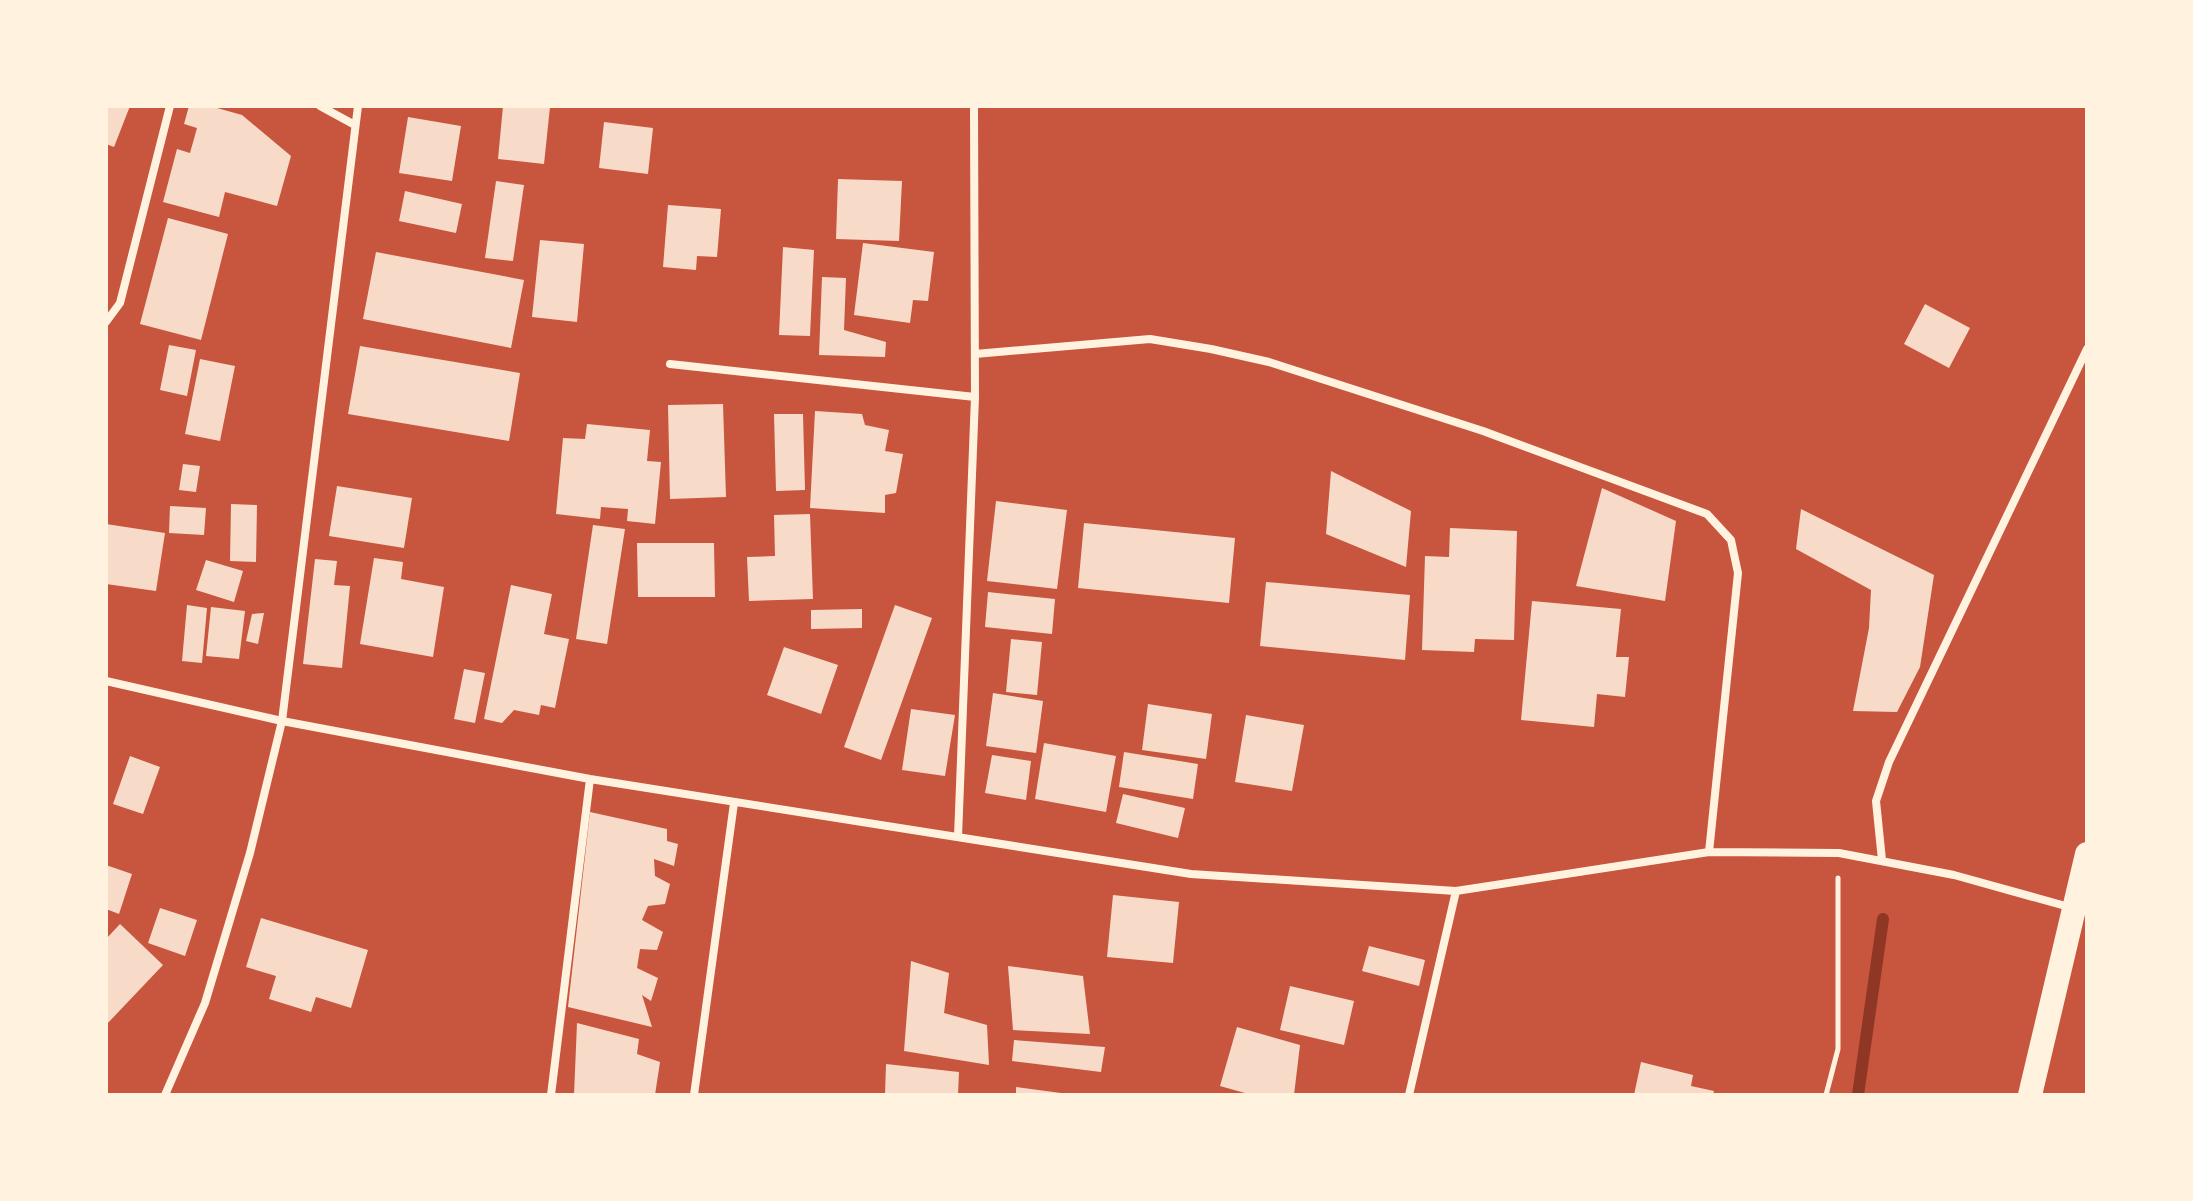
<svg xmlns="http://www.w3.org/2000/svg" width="2193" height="1201" viewBox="0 0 2193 1201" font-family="'Work Sans',sans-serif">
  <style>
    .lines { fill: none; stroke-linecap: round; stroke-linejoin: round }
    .stream { stroke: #8f3625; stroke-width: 12 }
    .building { fill: #f7dbc8 }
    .path { stroke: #fff3e0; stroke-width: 5 }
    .minor { stroke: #fff3e0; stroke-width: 8 }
    .motorway { stroke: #fff3e0; stroke-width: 24 }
  </style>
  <rect width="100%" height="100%" fill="#c8553d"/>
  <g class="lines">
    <path class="stream" d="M1858,1095l25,-176"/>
  </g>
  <path class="building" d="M106,106h24l-16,41 -8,-3z
    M189,106h21l32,9 49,41 -14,50 -52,-14 -6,25 -56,-15 14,-53 13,4 7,-25 -13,-4z
    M503,106l47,1 -6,57 -46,-5z
    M408,117l53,9 -9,55 -53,-8z
    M604,122l49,6 -5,46 -49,-6z
    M838,179l64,2 -3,60 -63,-2z
    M496,181l28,4 -11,76 -28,-3z
    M405,191l57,13 -6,29 -57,-12z
    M668,205l53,4 -4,48 -20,-1 -1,14 -33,-3z
    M168,218l60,16 -27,106 -61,-16z
    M540,240l44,4 -7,78 -45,-5z
    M863,243l71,9 -6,49 -15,-1 -3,23 -56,-8z
    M783,247l31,3 -4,86 -31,-1z
    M376,252l148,28 -13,68 -148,-29z
    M822,277l24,1 -2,52 42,12 -1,15 -66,-2z
    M1925,304l45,24 -21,40 -45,-24z
    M169,345l27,5 -9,46 -27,-6z
    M360,346l160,27 -11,68 -161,-27z
    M200,359l35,7 -15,75 -35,-7z
    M723,404l3,93 -56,2 -2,-94z
    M815,411l47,3 3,11 24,5 -4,21 18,3 -7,39 -11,2v18l-75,-5z
    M774,414h29l2,76 -29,1z
    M587,424l63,6 -3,31 14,1 -6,62 -28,-3 1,-12 -27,-2 -1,12 -44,-5 7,-76 22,1z
    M183,464l17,2 -4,26 -17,-2z
    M1331,471l80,40 -5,56 -80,-33z
    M337,486l75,12 -8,50 -75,-12z
    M1602,488l74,33 -11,80 -89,-15z
    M996,501l71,9 -10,79 -70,-8z
    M231,504l26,1 -1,57 -26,-1z
    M170,506l36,2 -2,27 -35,-2z
    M1801,509l133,66 -14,92 -23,45 -44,-1 16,-83 2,-38 -75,-41z
    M810,514l3,85 -64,2 -2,-44 28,-1 -1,-41z
    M1084,523l151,15 -6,65 -151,-15z
    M106,524l59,9 -9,58 -50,-7z
    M593,525l32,4 -18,115 -31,-5z
    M1450,528l67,3 -3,109 -39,-1 -1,13 -52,-2 3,-94 24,1z
    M637,543h77l1,54h-77z
    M374,558l29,4 -2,17 43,8 -11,70 -73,-13z
    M315,559l22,2 -3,24 16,1 -8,82 -39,-4z
    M206,560l37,11 -9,31 -38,-12z
    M1266,582l144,13 -5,65 -145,-14z
    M511,585l41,9 -8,40 25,5 -14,69 -14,-3 -2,10 -25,-5 -12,13 -18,-4z
    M988,592l67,7 -3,35 -67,-7z
    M1532,601l89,8 -5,48h13l-4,40 -28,-3 -3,33 -73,-7z
    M187,605l20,3 -5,55 -20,-2z
    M895,605l37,13 -51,142 -37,-13z
    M211,607l34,4 -6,48 -33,-3z
    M862,609v19l-51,1v-19z
    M264,613l-6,31 -12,-3 6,-27z
    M1011,639l31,3 -5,53 -31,-3z
    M784,647l54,18 -17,49 -54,-19z
    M464,669l21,4 -10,50 -21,-4z
    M993,693l50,8 -7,52 -50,-7z
    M1148,704l64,10 -6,45 -64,-9z
    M911,709l44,6 -10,61 -43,-6z
    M1246,715l58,10 -12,66 -57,-9z
    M1044,743l72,13 -10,56 -71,-13z
    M1124,752l74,12 -5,35 -74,-12z
    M992,755l39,6 -5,39 -41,-7z
    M130,756l30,11 -17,47 -30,-10z
    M1123,794l62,14 -7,30 -62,-15z
    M590,812l77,17v12l11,3 -4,22 -20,-7 1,17 15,8 -5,20 -17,2 -6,14 21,12 -6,18 -17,-1 -3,19 21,10 -7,23 -9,-6 10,32 -84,-20z
    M106,865l26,9 -13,40 -13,-5z
    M1113,895l66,7 -6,61 -66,-6z
    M160,908l37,12 -12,36 -37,-13z
    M261,918l107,32 -17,58 -35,-11 -5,15 -42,-13 7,-23 -30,-9z
    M120,924l43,41 -57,60v-86z
    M1369,946l56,14 -6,26 -57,-15z
    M911,961l38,12 -5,40 43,12 2,40 -85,-14z
    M1008,966l75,10 7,58 -77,-4z
    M1290,986l64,15 -10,44 -64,-15z
    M577,1023l62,16 -2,15 23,8 -5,33h-81z
    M1237,1027l63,18 -6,50h-42l-32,-9z
    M1014,1040l91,7 -4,25 -89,-11z
    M1641,1062l52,13 -2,11 23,5 -1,4h-79z
    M886,1064l73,8 -1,23h-73z
    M1016,1087l45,6v2h-45z"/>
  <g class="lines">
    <path class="path" d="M1826,1095l12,-46v-171"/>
    <path class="minor" d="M320,106l33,18
      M106,322l14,-19 50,-197
      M975,354l175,-15 61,10 58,13 214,69 224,83 24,26 7,33 -29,279
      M670,364l305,33
      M106,681l176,40 308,58 601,95 265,17 253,-39 130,1 115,22 133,37
      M958,837l17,-440 -1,-291
      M1882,860l-6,-59 13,-39 198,-413
      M165,1095l40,-92 45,-150 32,-132 76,-615
      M551,1095l39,-316
      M694,1095l40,-292
      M1409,1095l47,-204"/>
    <path class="motorway" d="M2030,1095l57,-241"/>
  </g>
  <rect width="2193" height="1201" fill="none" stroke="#fff3e0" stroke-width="216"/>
</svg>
